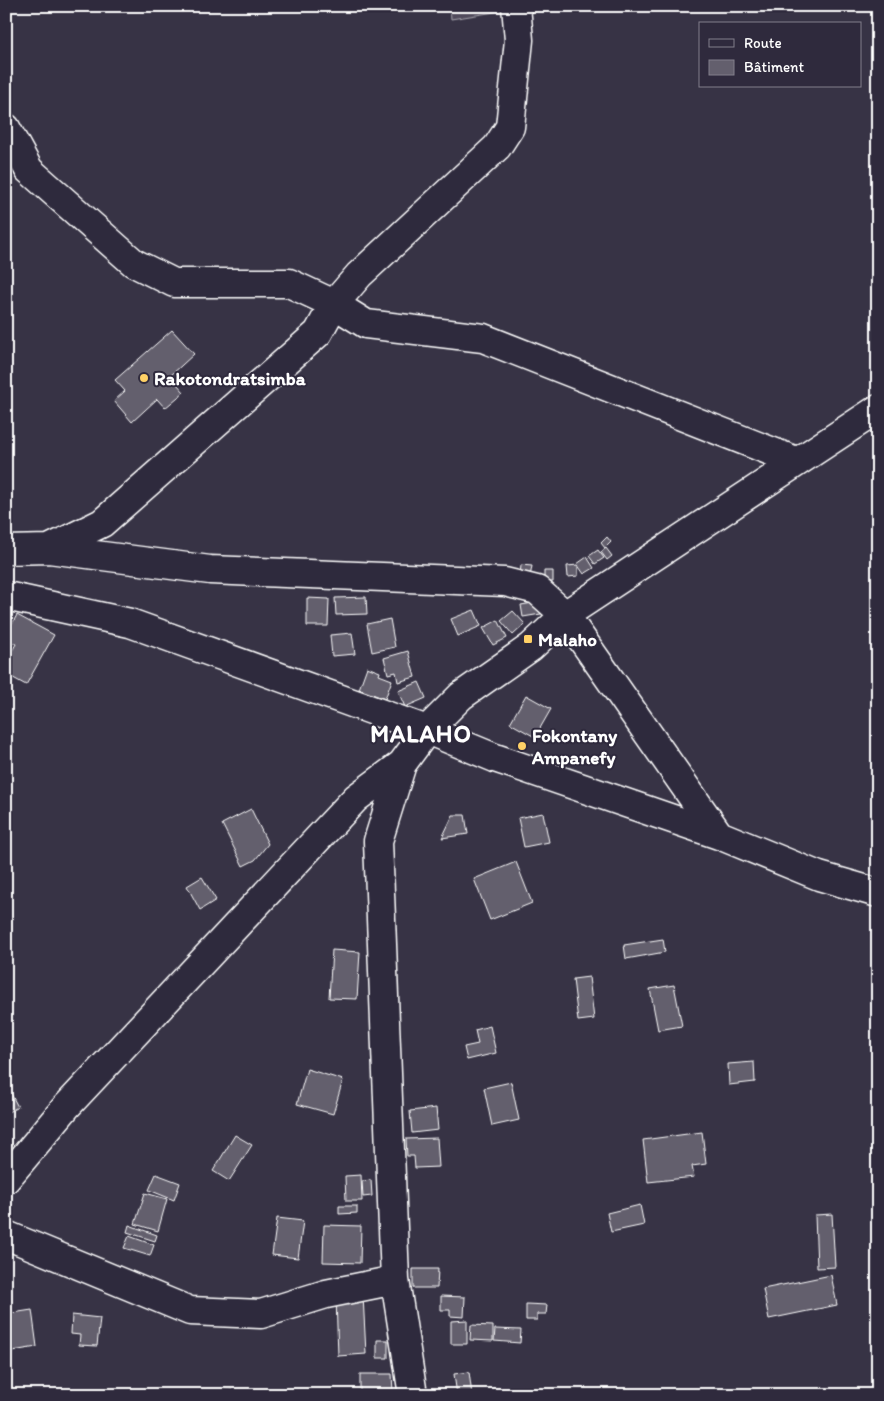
<svg xmlns="http://www.w3.org/2000/svg" width="884" height="1401" viewBox="0 0 884 1401" font-family="Itim,sans-serif">
  <style>
    .green { fill: #514c5c; stroke: #a8a6ae }
    .building { fill: #635f6d; stroke: #fff }
    .lines { fill: none; stroke-linecap: round; stroke-linejoin: round }
    .minor-casing { stroke: #fff; stroke-width: 31 }
    .minor { stroke: #2f2a3d; stroke-width: 28 }
    .poi-dot { fill: #ffd166; stroke: #2f2a3d; stroke-width: 2 }
    .labels { text-anchor: middle; dominant-baseline: central; stroke-width: 4; stroke-linejoin: round; paint-order: stroke }
    .poi-label { font-size: 19px; font-weight: bold; fill: #fff; stroke: #2f2a3d; text-anchor: start }
    .district-label { font-size: 24px; font-weight: bold; letter-spacing: 1px; fill: #fff; stroke: #2f2a3d }
  </style>
  <rect width="100%" height="100%" fill="#373345"/>
  <filter id="ink" filterUnits="userSpaceOnUse"><feTurbulence type="fractalNoise" baseFrequency=".02" numOctaves="2"/><feDisplacementMap in="SourceGraphic" scale="10" xChannelSelector="R" yChannelSelector="G"/><feConvolveMatrix kernelMatrix="1 2 1 2 8 2 1 2 1" color-interpolation-filters="sRGB"/></filter>
  <g filter="url(#ink)">
    <path class="green" d="M450,6h83l-82,13z"/>
    <path class="building" d="M172,330l22,24 -24,22 14,16 -19,16 -8,-9 -25,23 -18,-21 11,-10 -10,-11z
      M607,537l4,5 -6,6 -4,-5z
      M606,548l6,8 -5,4 -6,-8z
      M598,550l6,8 -9,6 -6,-8z
      M587,557l7,11 -10,6 -7,-10z
      M521,565l11,1 -2,11 -10,-1z
      M578,565v11l-10,1 -1,-11z
      M544,571h9v11h-9z
      M366,597l1,17 -31,1 -1,-17z
      M307,598l22,1 -1,27h-21z
      M539,602l2,12 -18,3 -2,-12z
      M474,610l7,16 -23,10 -7,-17z
      M513,611l12,13 -12,11 -12,-14z
      M17,615l37,20 -28,50 -20,-11v-13l10,-17 -10,-5v-5z
      M390,619l5,28 -23,5 -5,-28z
      M498,620l9,18 -14,7 -10,-17z
      M352,633l3,21 -23,2 -2,-21z
      M408,651l7,26 -17,5 -2,-10 -8,2 -4,-16z
      M367,667l13,5 -1,3 13,5 -7,19 -26,-10z
      M419,682l7,16 -21,9 -7,-16z
      M526,695l25,14 -16,28 -25,-14z
      M251,809l17,35 -13,16 -12,6 -21,-42z
      M543,813l6,29 -25,5 -6,-29z
      M453,815h12l3,19 -26,4z
      M516,862l16,41 -42,17 -16,-41z
      M202,877l14,23 -16,10 -13,-24z
      M663,939l2,13 -39,7 -2,-14z
      M332,950l28,2 -3,47 -28,-1z
      M589,977l5,42 -16,2 -5,-42z
      M674,985l8,41 -24,4 -8,-41z
      M490,1026l6,27 -29,7 -3,-13 14,-3 -3,-14z
      M754,1062l1,20 -26,3 -1,-21z
      M307,1069l36,11 -10,34 -36,-10z
      M511,1082l8,38 -27,6 -8,-38z
      M9,1090l9,17 -12,6v-22z
      M436,1108l2,22 -26,3 -2,-22z
      M702,1132l4,32 -14,2 2,11 -46,5 -5,-42z
      M235,1135l17,10 -23,36 -16,-10z
      M437,1138l2,29 -24,1 -1,-12h-7l-1,-17z
      M156,1174l24,9 -6,17 -25,-10z
      M361,1175l1,26h-16l-1,-25z
      M371,1180l1,16 -9,1 -1,-16z
      M145,1193l22,6 -9,32 -23,-7z
      M640,1205l4,20 -33,7 -4,-19z
      M339,1206h18v7l-18,1z
      M832,1214l3,53 -18,1 -2,-53z
      M277,1218l26,3 -5,37 -26,-3z
      M129,1225l28,10 -2,6 -28,-9z
      M324,1225l37,1 -1,37 -37,-1z
      M129,1236l25,9 -4,11 -26,-8z
      M413,1269h25l-1,19h-24z
      M831,1275l6,30 -68,14 -6,-30z
      M363,1295l3,59 -28,2 -2,-59z
      M441,1296l24,1 -1,20 -14,-1v-6h-9z
      M526,1304l21,1 -1,9h-9v6h-11z
      M32,1310l5,37 -31,5v-38z
      M72,1315l28,3 -3,28 -18,-1 1,-10 -9,-1z
      M467,1320v24h-16v-23z
      M471,1325l22,1v15l-23,-1z
      M495,1329l26,1 -1,13 -26,-2z
      M377,1340h11v18h-11z
      M469,1372l3,23h-15l-3,-21z
      M360,1374h32l1,18h-33z
      M232,1390l1,5h-21v-2z"/>
    <g class="lines">
      <g class="minor-casing">
        <path id="minor" d="M6,128l23,42 105,93 40,20h115l45,21 32,20 117,14 313,123
          M49,549l53,-26 216,-190 16,-29 25,-29 138,-128 13,-20 9,-87 -3,-34
          M6,550l43,-1 161,21 295,12 32,8 28,25 154,220
          M6,596l124,27 297,107 68,28 224,77 100,41 59,17
          M402,764l-24,77 17,439 18,115
          M6,1179l60,-72 290,-309 46,-34 25,-34 34,-34 70,-49 34,-32 313,-206
          M6,1235l184,76 71,3 65,-20 69,-14"/>
      </g>
      <use href="#minor" class="minor"/>
    </g>
  </g>
  <g class="poi-dot">
    <circle cx="144" cy="378" r="5"/>
    <rect x="523" y="634" width="10" height="10" rx="2.5"/>
    <circle cx="522" cy="746" r="5"/>
  </g>
  <g class="labels">
    <g class="poi-label">
      <text x="154" y="378">Rakotondratsimba</text>
      <text x="538" y="639">Malaho</text>
      <text x="532" y="735">Fokontany<tspan x="532" dy="22">Ampanefy</tspan></text>
    </g>
    <g class="district-label">
      <text x="421" y="733">MALAHO</text>
    </g>
  </g>
  <rect width="884" height="1401" fill="none" stroke="#2f2a3d" stroke-width="25"/>
  <rect x="12" y="12" width="859" height="1376" fill="none" stroke="#fff" stroke-width="2" filter="url(#ink)"/>
  <rect x="699" y="22" width="162" height="65" fill="#2f2a3d" stroke="#827f8b"/>
  <rect x="709" y="39" width="25" height="8" fill="#2f2a3d" stroke="#827f8b"/>
  <text x="744" y="48" font-size="15" fill="#ffffff">Route</text>
  <rect x="709" y="60" width="25" height="15" fill="#635f6d" stroke="#827f8b"/>
  <text x="744" y="72" font-size="15" fill="#ffffff">Bâtiment</text>
</svg>
